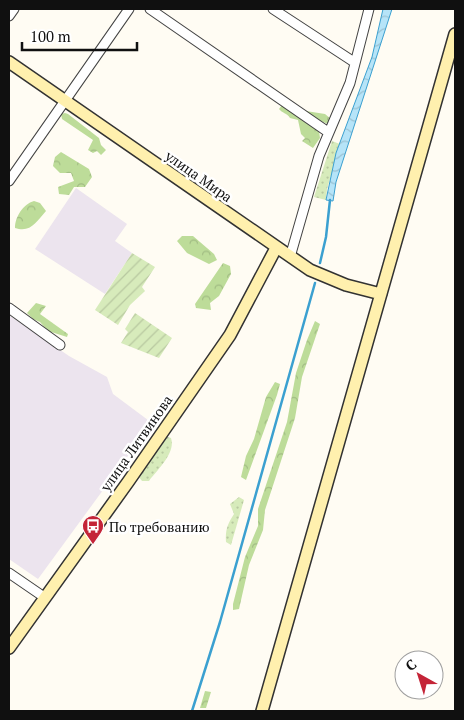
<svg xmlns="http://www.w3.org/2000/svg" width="464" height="720" viewBox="0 0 464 720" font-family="'PT Serif',serif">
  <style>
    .industrial { fill: #ece4ee }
    .grass { fill: url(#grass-dots) }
    .forest { fill: url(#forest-crowns) }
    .garden { fill: url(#garden-furrows) }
    .water { fill: url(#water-waves); stroke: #3ba0d0 }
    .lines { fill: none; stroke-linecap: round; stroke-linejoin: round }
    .stream { stroke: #3ba0d0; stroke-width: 2.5 }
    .street-casing { stroke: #434343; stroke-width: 11 }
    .secondary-casing { stroke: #323232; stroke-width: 14 }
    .street { stroke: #fff; stroke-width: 9 }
    .secondary { stroke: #fff0ae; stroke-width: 11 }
    .labels { text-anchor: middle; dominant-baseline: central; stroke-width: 5; stroke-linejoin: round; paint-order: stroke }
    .street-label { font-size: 14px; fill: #101010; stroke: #fff }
    .poi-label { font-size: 14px; fill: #101010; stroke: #fff; text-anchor: start }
  </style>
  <defs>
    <pattern id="grass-dots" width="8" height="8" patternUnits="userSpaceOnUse" patternTransform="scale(1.25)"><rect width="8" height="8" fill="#d7ebbb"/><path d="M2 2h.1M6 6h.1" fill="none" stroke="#b8c8a0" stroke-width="1.8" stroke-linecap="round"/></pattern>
    <pattern id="forest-crowns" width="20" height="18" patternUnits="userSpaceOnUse" patternTransform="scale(1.25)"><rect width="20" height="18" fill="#bddc99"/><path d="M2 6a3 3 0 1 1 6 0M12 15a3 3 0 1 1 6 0" fill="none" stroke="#a1bc83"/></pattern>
    <pattern id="garden-furrows" width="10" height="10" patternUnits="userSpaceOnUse" patternTransform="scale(1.25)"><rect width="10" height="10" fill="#d7ebbb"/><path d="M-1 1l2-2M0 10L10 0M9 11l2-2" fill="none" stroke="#b8c8a0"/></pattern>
    <pattern id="water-waves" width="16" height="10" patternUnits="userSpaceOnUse" patternTransform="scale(1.25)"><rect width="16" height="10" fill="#b6e4f8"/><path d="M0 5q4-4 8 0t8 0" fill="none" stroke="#9bc3d4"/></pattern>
  </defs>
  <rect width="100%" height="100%" fill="#fffcf3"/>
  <path class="industrial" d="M76,188l51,36 -12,17 17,12 -27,41 -70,-45z
    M9,315l60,41 38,21 6,17 39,29 -114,156 -29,-20z"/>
  <path class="grass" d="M332,141l8,3 -13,45 -1,11 -12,-3z
    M165,436l6,2c5,15 -13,31 -22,43h-7l-3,-4 1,-4z
    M239,497l5,3 -13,45 -5,-3c-1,-12 2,-19 8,-28l-4,-10z"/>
  <path class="forest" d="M282,105l37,26 1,7 -7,10 -11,-7 3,-3 -4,-4 -3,-14 -8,-2c-3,-5 -8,-5 -11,-9z
    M306,111l19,3 6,5 -3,5 -24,-10z
    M65,113l3,1 31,24 2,7 5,5 -5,5 -4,-4 -4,2 -5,-3 5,-10 -31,-21 -1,-5z
    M61,152l28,17 3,8 -7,10h-11l-5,8 -10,-1 -1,-7 16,-6 -3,-8h-11l-7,-7 2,-9z
    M34,201l6,2 6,8c-10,11 -15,22 -31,17 0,-11 8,-24 19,-27z
    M182,236h11l21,18 3,6 -8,4 -22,-11 -10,-12z
    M223,263l7,3 1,8 -12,22 -9,7 1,7 -15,-2 -1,-4z
    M36,303l10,3 -6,8 28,20 -1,3 -19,-6 -8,-9 -7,-3 -6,-6z
    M315,321l5,3 -18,53 -7,41 -30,92 -2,20 -14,35 -10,44 -6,1v-6l12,-47 13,-31v-17l29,-87 9,-49 11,-33z
    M275,382l5,2 -3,11 -31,85 -5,-3 5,-21 8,-17 12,-42z
    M205,691l6,1 -5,16h-6z"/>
  <path class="garden" d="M132,253l23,14 -13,20 3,4 -15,14 -12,20 -23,-15z
    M135,313l37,25 -13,20 -38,-15 7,-11 -3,-3z"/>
  <path class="water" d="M383,9h9l-56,173 -3,19 -7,-1 10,-47 36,-96z"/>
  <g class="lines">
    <path class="stream" d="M320,263l6,-26 4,-37
      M192,711l28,-89 95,-339"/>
    <g class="street-casing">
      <path id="street" d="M150,9l178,123
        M273,9l81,53
        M9,16l5,-7
        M9,181l120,-172
        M290,257l29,-101 31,-73 19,-74
        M9,308l51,37
        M9,573l35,24"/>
    </g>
    <g class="secondary-casing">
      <path id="secondary" d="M9,62l301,208 36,15 35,9
        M9,648l119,-166 102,-147 46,-87
        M262,711l193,-677"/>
    </g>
    <use href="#street" class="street"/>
    <use href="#secondary" class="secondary"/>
  </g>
  <defs>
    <g id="bus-pin" transform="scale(1.125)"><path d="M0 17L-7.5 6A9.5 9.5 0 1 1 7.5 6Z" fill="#c42437" stroke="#fff"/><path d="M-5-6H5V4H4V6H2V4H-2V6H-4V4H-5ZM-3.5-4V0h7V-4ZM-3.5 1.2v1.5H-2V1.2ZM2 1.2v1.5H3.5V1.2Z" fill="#fff"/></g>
  </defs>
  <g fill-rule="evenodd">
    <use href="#bus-pin" x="93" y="526"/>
  </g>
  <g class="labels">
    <g class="street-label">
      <text transform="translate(199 176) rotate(35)">улица Мира</text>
      <text transform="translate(136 443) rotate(-55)">улица Литвинова</text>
    </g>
    <g class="poi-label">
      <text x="109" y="526">По требованию</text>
    </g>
  </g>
  <rect width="464" height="720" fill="none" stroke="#101010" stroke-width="20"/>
  <g transform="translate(419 675) rotate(321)"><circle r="24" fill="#ffffff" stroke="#9f9f9f"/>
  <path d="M0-4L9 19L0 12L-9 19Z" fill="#c42437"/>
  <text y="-8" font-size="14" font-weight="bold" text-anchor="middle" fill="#101010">С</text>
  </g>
  <path d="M22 42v8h115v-8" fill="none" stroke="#101010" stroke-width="2.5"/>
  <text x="30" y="42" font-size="15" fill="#101010" stroke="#ffffff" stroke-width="4" paint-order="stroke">100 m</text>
</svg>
